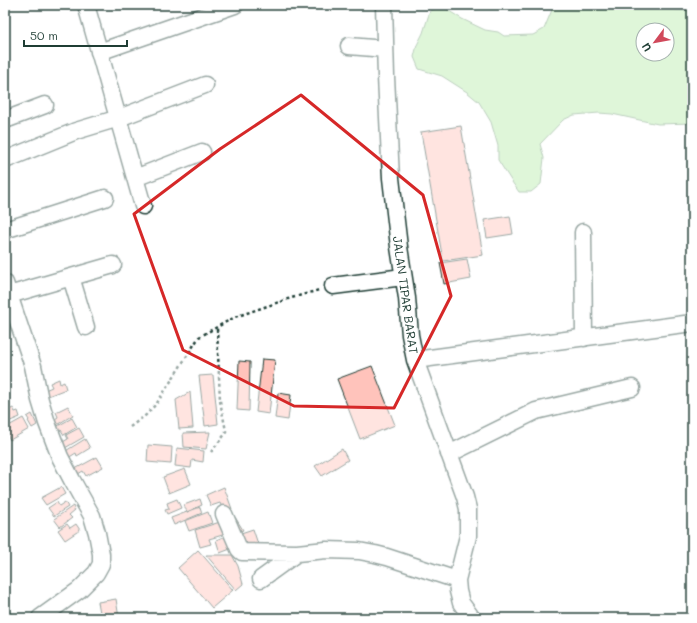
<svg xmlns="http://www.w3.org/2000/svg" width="697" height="623" viewBox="0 0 697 623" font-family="Mali,sans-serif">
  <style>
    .green { fill: #b8ebac; stroke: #6c9470; fill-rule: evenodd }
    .building { fill: #ffc3bb; stroke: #1f3d34 }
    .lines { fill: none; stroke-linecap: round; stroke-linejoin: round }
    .minor-casing { stroke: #1f3d34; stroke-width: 19 }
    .path { stroke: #1f3d34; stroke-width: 2.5; stroke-dasharray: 3 3; stroke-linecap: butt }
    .minor { stroke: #fff; stroke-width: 16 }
    .marked { fill: none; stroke: #d62828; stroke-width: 3; stroke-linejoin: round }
    .labels { text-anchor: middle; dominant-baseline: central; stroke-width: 3; stroke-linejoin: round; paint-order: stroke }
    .street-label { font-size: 12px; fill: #1f3d34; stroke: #fff }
  </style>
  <rect width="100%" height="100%" fill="#fff"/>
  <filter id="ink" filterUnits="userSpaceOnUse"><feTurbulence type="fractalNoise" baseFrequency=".025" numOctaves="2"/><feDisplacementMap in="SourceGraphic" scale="8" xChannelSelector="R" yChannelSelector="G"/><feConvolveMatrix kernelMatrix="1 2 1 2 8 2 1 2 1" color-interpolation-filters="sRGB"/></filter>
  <g filter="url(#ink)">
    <path class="green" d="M554,5h105c10,6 22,5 33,5v113l-34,1 -46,-10 -13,-1 -25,2 -11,5 -23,24 4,14 -3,26 -10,8h-12l-7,-10 -14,-22v-14l-7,-24 -12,-20 -12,-10 -25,-16 -23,-7 -5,-12 3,-12 6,-12 7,-22 11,-5 21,13 23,11 13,2 6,4 29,-1 11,-6zM643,30h24v24h-24z"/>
    <path class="building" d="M461,126l22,129 -40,6 -22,-129z
      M510,216l3,18 -26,4 -3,-18z
      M467,259l4,20 -27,5 -4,-21z
      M262,359l13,1 -6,54 -13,-2z
      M239,361l11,1 -1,49 -12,-1z
      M372,366l23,59 -35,14 -23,-60z
      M213,375l5,49 -13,2 -6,-50z
      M59,379l1,5 4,-2 2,7 -18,7 -3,-6 7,-3 -2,-4z
      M190,392l3,36 -14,1 -3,-29z
      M278,393l13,2 -3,25 -13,-2z
      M68,406l5,9 -18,11 -3,-5 6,-4 -2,-5z
      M13,408l2,4 3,-1 2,6 -12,5 -2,-5h-1v-5z
      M32,414l5,11 -5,3 -4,-7 1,-1 -2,-3z
      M23,418l6,11 -19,11 -5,-10v-2z
      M72,418l5,9 -13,8 -3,-5 -4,3 -3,-5z
      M79,428l5,9 -19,11 -4,-5 7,-4 -2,-4z
      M210,432l-4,17 -22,-2 -1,-14z
      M85,439l5,9 -13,8 -1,-3 -8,5 -4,-6z
      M148,445l24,2 -1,17 -24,-2z
      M177,448l27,3 -1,11 -11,-2 -1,8 -16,-2z
      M342,449l6,11 -26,16 -7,-10z
      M97,457l6,10 -17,9 -3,-5 -5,3 -3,-5z
      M185,469l6,15 -22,9 -6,-16z
      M61,487l4,7 -19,11 -5,-7z
      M224,487l8,22 -8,3 -4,-9 -9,3 -5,-11z
      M177,499l4,9 -14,6 -2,-4 4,-1 -2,-6z
      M200,499l2,6 -15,7 -3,-7z
      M57,502l2,4 6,-4 3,5 -14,9 -6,-8z
      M73,506l2,4 -6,5 3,3 -12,9 -6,-8z
      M200,507l2,6 -28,12 -3,-7z
      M208,512l4,11 -23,8 -4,-10z
      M235,517l8,13 -6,3 -8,-13z
      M223,521l3,13 -17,5 2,5 -11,3 -5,-17z
      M67,524l3,4 6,-4 4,6 -15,10 -7,-10z
      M253,529l5,15 -11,4 -9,-14z
      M228,535l5,13 -13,5 -4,-13z
      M198,550l35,40 -21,18 -34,-40z
      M206,555h26l6,11 5,18 -7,6z
      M116,599l3,19h-18l-3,-16z"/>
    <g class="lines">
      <g class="minor-casing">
        <path id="minor" d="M86,5l57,201
          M384,5l2,72 5,101 8,69 8,51 3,37 5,25 50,137 3,12v27l-11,44 1,11 3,12 11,15
          M349,46l36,3
          M99,52l136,-47
          M5,120l40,-15
          M5,160l71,-29 43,-13 86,-33
          M135,178l67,-26
          M5,230l100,-32
          M583,232l1,106
          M71,277l15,50
          M5,283l28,83 7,34 7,23 13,34 12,23 20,36 5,17 4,21v10l-5,9 -17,17 -39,28
          M333,286l70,-9
          M9,295l104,-30
          M415,360l277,-37
          M449,454l87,-43 96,-23
          M224,514l15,35 3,3 55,1 29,-3 33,1 16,3 12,3 70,23
          M261,579l36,-26"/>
      </g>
      <path class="path" d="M130,427l16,-12 11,-12 42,-66 36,-20 53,-18 31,-9
        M211,452l15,-19v-2l-6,-30 -3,-73"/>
      <use href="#minor" class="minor"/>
    </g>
  </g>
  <path d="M0 0H697V623H0ZM301,95l122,100 28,101 -57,112 -100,-2 -111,-56 -49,-136 86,-65z" fill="#fff" fill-opacity=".55" fill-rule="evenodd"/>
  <path class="marked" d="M301,95l122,100 28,101 -57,112 -100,-2 -111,-56 -49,-136 86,-65z"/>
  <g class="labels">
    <g class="street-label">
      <text transform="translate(406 295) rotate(82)">JALAN TIPAR BARAT</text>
    </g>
  </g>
  <rect width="697" height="623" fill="none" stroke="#fff" stroke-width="20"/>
  <rect x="10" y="10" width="677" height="603" fill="none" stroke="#1f3d34" stroke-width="1.5" filter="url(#ink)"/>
  <g transform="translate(655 42) rotate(238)"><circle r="19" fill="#ffffff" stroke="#a5b1ae"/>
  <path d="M0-3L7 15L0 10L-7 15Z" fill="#d1495b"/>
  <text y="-6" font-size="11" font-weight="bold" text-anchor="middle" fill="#1f3d34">U</text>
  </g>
  <path d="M24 40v6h103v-6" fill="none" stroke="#1f3d34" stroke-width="2"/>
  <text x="30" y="40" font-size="12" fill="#1f3d34" stroke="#ffffff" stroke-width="3" paint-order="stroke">50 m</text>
</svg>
